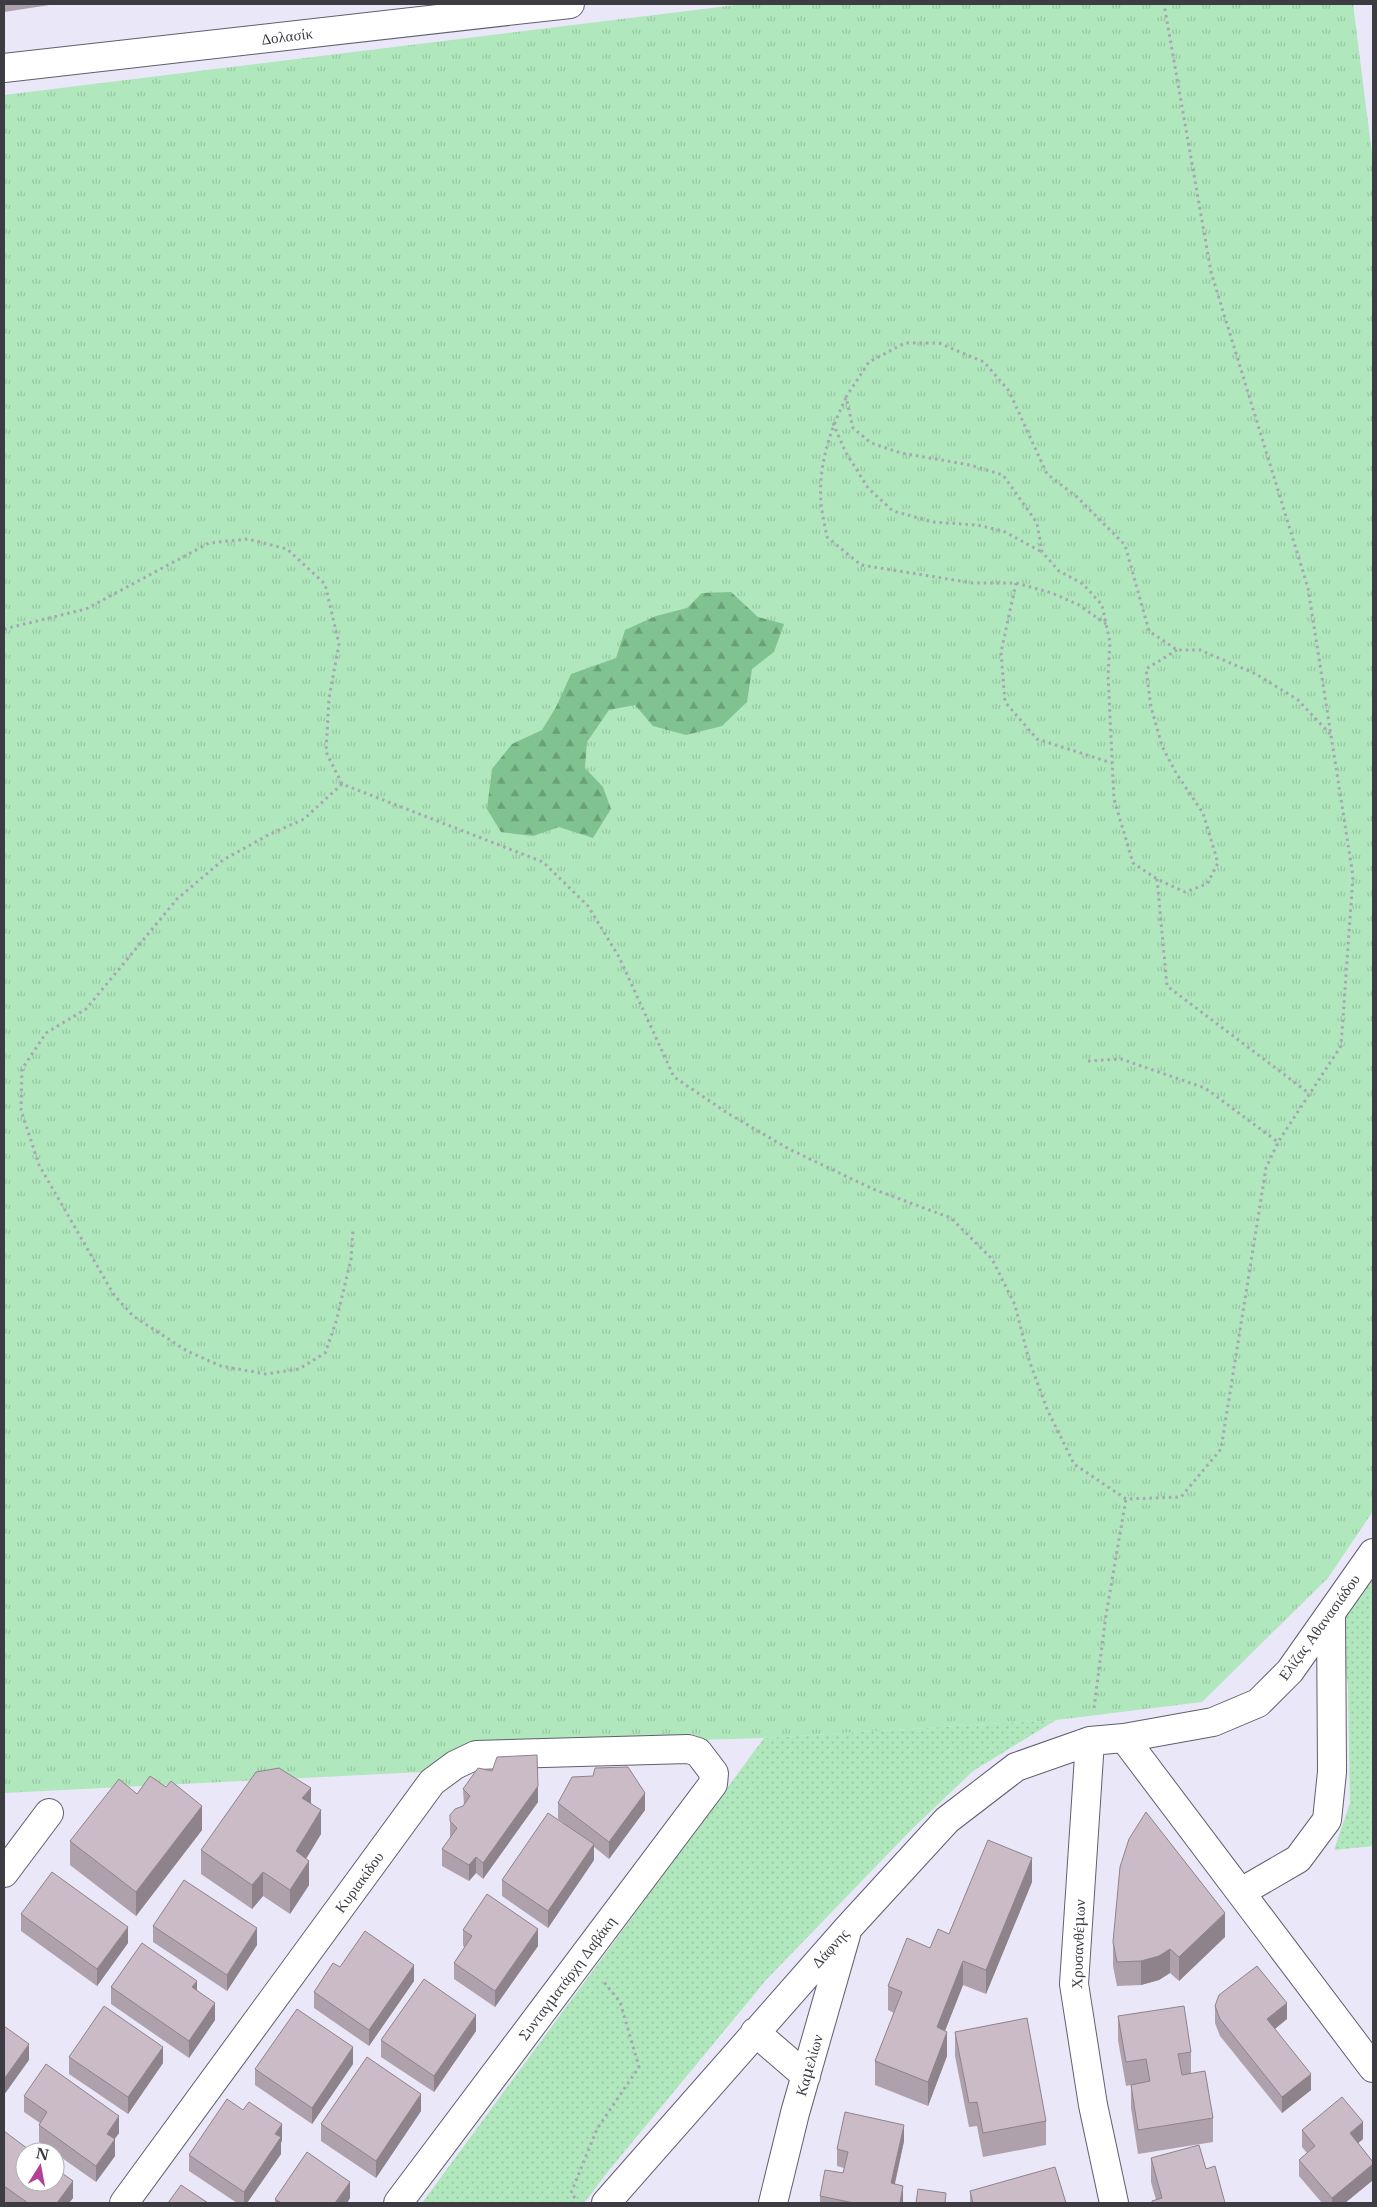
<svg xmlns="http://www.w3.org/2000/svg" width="1377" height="2207" viewBox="0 0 1377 2207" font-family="'Libre Baskerville',serif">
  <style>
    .grass { fill: url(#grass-tufts) }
    .forest { fill: url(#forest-firs) }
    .park { fill: url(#park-dots) }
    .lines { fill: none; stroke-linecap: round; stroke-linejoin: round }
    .minor-casing { stroke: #615f6e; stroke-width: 30 }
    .path { stroke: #a7a6b3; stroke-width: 3; stroke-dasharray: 2.5 4; stroke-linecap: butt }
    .minor { stroke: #fff; stroke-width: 28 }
    .wall { fill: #afa1ab }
    .shaded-wall { fill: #8e838b }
    .building { fill: #cbbbc7; stroke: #8e838b }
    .labels { text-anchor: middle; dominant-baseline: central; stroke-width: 4; stroke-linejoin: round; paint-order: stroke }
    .street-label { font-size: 15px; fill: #3d3c43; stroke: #fff }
  </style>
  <defs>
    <pattern id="grass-tufts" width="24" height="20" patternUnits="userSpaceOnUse" patternTransform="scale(1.25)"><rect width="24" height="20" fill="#b0e7bc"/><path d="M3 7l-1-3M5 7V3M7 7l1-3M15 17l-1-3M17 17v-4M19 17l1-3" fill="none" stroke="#98c7a3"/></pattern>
    <pattern id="forest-firs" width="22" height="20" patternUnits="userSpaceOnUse" patternTransform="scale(1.25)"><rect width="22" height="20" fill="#80c390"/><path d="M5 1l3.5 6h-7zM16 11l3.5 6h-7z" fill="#6aa077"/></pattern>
    <pattern id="park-dots" width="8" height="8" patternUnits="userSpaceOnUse" patternTransform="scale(1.25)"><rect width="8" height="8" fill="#b0e7bc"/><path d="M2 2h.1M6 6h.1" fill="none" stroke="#98c7a3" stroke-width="1.8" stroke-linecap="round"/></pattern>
  </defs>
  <rect width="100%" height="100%" fill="#e9e7f8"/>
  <path class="grass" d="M744,4h609l20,158v1349l-45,67 -126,124 -146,18 -292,18 -295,9 -47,25 -418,21v-1698z"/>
  <path class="forest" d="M731,592l27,25 26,7 -10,28 -22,17 -5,33 -25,24 -36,9 -33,-9 -18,-21 -26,5 -22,32 -2,26 18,19 8,22 -18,29 -34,-11 -26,9 -32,-4 -14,-23 5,-40 20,-25 30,-14 14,-23 15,-33 45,-16 9,-28 31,-14 31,-8 15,-15z"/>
  <path class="park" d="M1373,1578v268l-39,4 16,-47 -2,-116 -9,-60z
    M1056,1720l-83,51 -62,59 -145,150 -156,189 -26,34h-162l342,-465z"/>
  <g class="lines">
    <g class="minor-casing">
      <path id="minor" d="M4,68l566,-64
        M1124,1738l249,330
        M1090,1741l-16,243 19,121 21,98
        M4,1873l45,-60
        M1241,1892l57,-33 29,-39 5,-48 -1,-159
        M755,2032l51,44
        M124,2203l308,-421 23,-17 21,-10 212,-6 10,3 16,21 -1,11 -315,419
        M606,2203l242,-275 99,-108 69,-53 74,-26 34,-3 89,-16 45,-19 32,-32 83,-118
        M773,2203l22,-90 51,-178"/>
    </g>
    <path class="path" d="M846,398c-16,32 -28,68 -25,105 1,11 4,23 6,34l34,28 112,18h43l36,10 27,12 27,19
      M833,423l12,28 23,37 25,23 40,11 44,3 26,6 39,21
      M1016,583l-15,69 4,50 32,37 75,24
      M4,629l82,-20 123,-66 39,-4 39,10 38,35 14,60 -10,54 -3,54 16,32 201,78 45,44 31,51 55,120 55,37 60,35 84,40 78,29 41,41 23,46 14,55 18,49 27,55 52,35 55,-2 40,-48 45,-281 12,-26 63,-96 12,-170 -45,-288 -97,-316 -47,-268
      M1177,650l-31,19 5,38 11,39 14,27 27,40 15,50 -11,21 -22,8 -28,-13 -24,-16 -19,-64 -6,-124 2,-33 -8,-37 -19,-21 -24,-13 -17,-19 -5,-29 -34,-48 -33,-10 -69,-12 -30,-10 -18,-15 -7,-31 23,-35 36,-19h34l45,19 25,29 38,83 30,23 48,48 24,86 28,19h23l56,24 42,26 32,34
      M342,784l-38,35 -34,15 -47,26 -46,39 -91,110 -40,24 -24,36 -1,41 18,55 75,130 19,21 54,35 34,15 45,8 33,-5 26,-16 11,-31 15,-63 2,-29
      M1157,879l10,107 143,108
      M1088,1061l33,-2 84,29 73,54
      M1094,1708l12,-93 20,-116
      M575,2198l-4,-5 26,-64 42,-62 -19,-65 -16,-20"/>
    <use href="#minor" class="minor"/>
  </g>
  <path class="wall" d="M4,4h52l-52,8z
    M166,1787l36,43 -66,86 -66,-51v-24l67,-47z
    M463,1789l75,13 -55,77 -7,-6 -7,8 -27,-15v-17l8,-11v-23l14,-9z
    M558,1803l87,7 -36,49 -15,-12v13l-46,68 -46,-32v-16l63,-56 -7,-5z
    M311,1804l10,30 -15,25 3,26 -19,29 -27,-18 -11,13 -51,-35v-24z
    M1032,1882l-46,112 -23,-9 -18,46 2,25 -19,50 -53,-21v-24l19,-48 -6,-3v-24l61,-52z
    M21,1914l107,29 -31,43 -76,-55z
    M153,1926l104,19 -30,46 -74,-49z
    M463,1930l75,16 -43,61 -41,-28v-16l11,-16 -2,-1z
    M1225,1937l-46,44 -9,-8 -11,7 -18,5 -24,1 -4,-20v-24z
    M340,1967l74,14 -45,65 -55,-38v-16z
    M111,1987l86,3 18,30 -26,38 -78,-54z
    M1215,2006l72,13 -12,10 36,61 -29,23 -62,-77 -5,-13z
    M1118,2016l73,36v21l22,45v24l-75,12 -7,-46v-23l-5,1 -8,-46z
    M476,2031l-42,61 -53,-35v-17z
    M955,2032l91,89v24l-63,12 -6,-31 -8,1 -14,-71z
    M69,2057l94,6 -35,51 -59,-40z
    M353,2064l-41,60 -57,-39v-16z
    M24,2096l95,37 -5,6 1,17 -19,26 -41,-29v-1h-2l-14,-10v-17l1,-2 -16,-11z
    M421,2111l-45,67 -55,-37v-17z
    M1302,2130l61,9 -5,4 15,19v18l-28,23h-23l-23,-27v-16l8,-7 -5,-6z
    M4,2131l69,67 -4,5h-63l-2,-1z
    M282,2140l-1,3v11l-34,49h-10l-48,-32v-16z
    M904,2141l-9,43 8,2v17h-83v-7l23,-23 1,-5 -7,-2v-17z
    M1151,2158l55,11 19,34h-73v-2l4,-1 -5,-18z
    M970,2191l96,12h-96z
    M350,2198l-3,5h-72v-4z"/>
  <path class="shaded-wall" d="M538,1786v16l-55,77v-16z
    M311,1788v24l-9,-14z
    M645,1793v17l-36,49v-17z
    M202,1806v24l-66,86v-24z
    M321,1810v24l-25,41v-24z
    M594,1844v16l-46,68v-17z
    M476,1857v16l-7,8v-16z
    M1032,1858v24l-46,112v-24z
    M309,1861v24l-19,29v-24z
    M263,1872v24l-11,13v-24z
    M1225,1913v24l-46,44v-24z
    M128,1927v16l-31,43v-17z
    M257,1928v17l-30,46v-16z
    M538,1929v17l-43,61v-16z
    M1170,1949v24l-11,7 -18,5v-24z
    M963,1961v24l-26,66v-24z
    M414,1965v16l-45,65v-16z
    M197,1981v16l-5,-10z
    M215,2003v17l-26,38v-17z
    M1287,2003v16l-20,16v-16z
    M476,2015v16l-42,61v-16z
    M947,2032v24l-19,50v-24z
    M29,2044v16l-25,35v-16z
    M163,2047v16l-35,51v-17z
    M353,2047v17l-41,60v-16z
    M1311,2074v16l-29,23v-16z
    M421,2094v17l-45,67v-17z
    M119,2116v17l-12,17v-16z
    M1363,2122v17l-13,11v-17z
    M282,2124v16l-1,3v11l-34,49h-3v-11l31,-58z
    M904,2125v16l-13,59v-17z
    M115,2139v17l-19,26v-16z
    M1373,2164v16l-28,23h-13v-5z
    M73,2181v17l-4,5h-12z
    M350,2182v16l-3,5h-12z
    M903,2186v17h-3z"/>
  <path class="building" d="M537,1755l1,31 -55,77 -7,-6 -7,8 -27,-16 15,-21 -7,-7v-6l5,-6 8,-3 7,-10 -7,-7 15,-21 14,3 5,-14z
    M628,1767l17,26 -36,49 -51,-39 14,-26 21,-1 2,-8z
    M279,1768l32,20 -9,10 19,12 -25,41 13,10 -19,29 -27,-18 -11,13 -51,-35 55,-78z
    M150,1776l16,11 5,-6 31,25 -66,86 -66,-51 49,-62 18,15z
    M1146,1812l79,101 -46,44 -9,-8 -11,7 -18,5 -24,1 -4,-20 7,-75 9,-28z
    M548,1813l46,31 -46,67 -46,-31z
    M988,1840l44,18 -46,112 -23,-9 -26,66 10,5 -19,50 -53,-21 27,-69 -14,-6 19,-48 23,10 8,-19 11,5z
    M52,1872l76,55 -31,42 -76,-55z
    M184,1880l73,48 -30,47 -74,-49z
    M487,1894l51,35 -43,62 -41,-28 18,-27 -9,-6z
    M365,1931l49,34 -45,65 -55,-38 19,-29 7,4z
    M142,1943l55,38 -5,6 23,16 -26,38 -78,-54z
    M1257,1966l30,37 -20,16 44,55 -29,23 -62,-78 -5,-13 4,-11z
    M424,1979l52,36 -42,61 -53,-36z
    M104,2006l59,41 -35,50 -59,-40z
    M1184,2006l7,46 -13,2 4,21 23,-4 8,47 -75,12 -7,-45 19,-4 -4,-22 -20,3 -8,-46z
    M297,2009l56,38 -41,61 -57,-39z
    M1027,2018l19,103 -63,12 -6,-31 -8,1 -14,-71z
    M4,2026l25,18 -25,35z
    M367,2057l54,37 -45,67 -55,-37z
    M46,2064l73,52 -12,18 8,5 -19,27 -57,-41 8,-13 -23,-16z
    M1342,2097l21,25 -13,11 23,29v2l-41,34 -33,-38 16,-14 -13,-16z
    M227,2099l16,11 6,-8 33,22 -7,10 6,3 -37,55 -55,-37z
    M845,2112l59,13 -13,58 12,3 -3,17h-46l-34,-7 5,-26 18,3 5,-21 -11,-3z
    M4,2131l28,21h-7v30h30v-14l18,13 -16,22h-29l-24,-17z
    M1199,2145l7,24 9,-3 10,37h-73v-2l10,-3 -11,-40z
    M307,2152l43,30 -15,21h-54l-6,-4z
    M1055,2167l11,36h-93l-3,-12z
    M181,2185l27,18h-40z
    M918,2189l28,4 -1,10h-29z"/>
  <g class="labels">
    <g class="street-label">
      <text transform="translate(287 36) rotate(-7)">Δολασίκ</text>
      <text transform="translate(1319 1627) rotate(-54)">Ελίζας Αθανασιάδου</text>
      <text transform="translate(359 1882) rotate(-54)">Κυριακίδου</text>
      <text transform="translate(1078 1944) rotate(-88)">Χρυσανθέμων</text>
      <text transform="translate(830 1948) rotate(-48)">Δάφνης</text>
      <text transform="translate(567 1978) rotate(-53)">Συνταγματάρχη Δαβάκη</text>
      <text transform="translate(809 2065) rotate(-74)">Καμελίων</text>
    </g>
  </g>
  <rect width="1377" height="2207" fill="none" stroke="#3d3c43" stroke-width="10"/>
  <g transform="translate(40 2167) rotate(11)"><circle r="24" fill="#ffffff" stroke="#b1b1b4"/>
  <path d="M0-4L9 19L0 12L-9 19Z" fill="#b54097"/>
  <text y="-8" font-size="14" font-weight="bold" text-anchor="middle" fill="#3d3c43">N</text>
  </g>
</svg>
